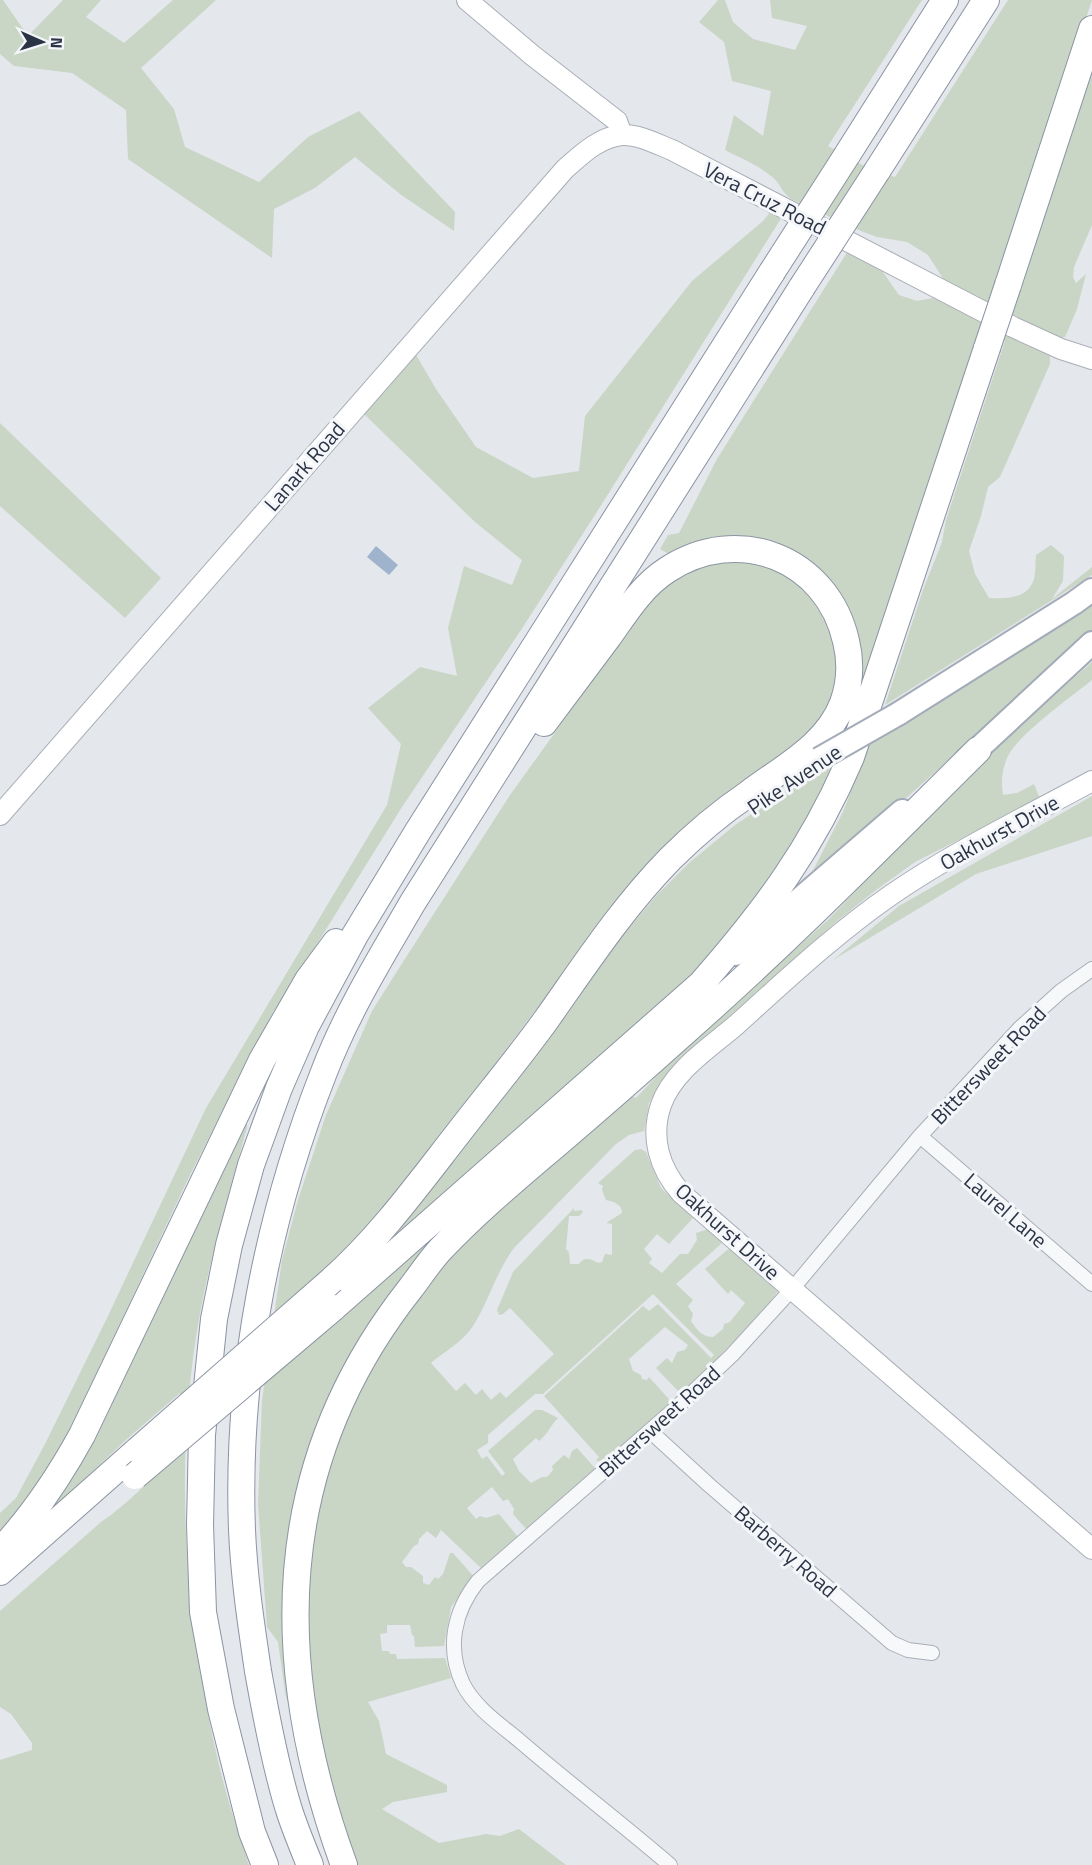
<svg xmlns="http://www.w3.org/2000/svg" width="1092" height="1865" viewBox="0 0 1092 1865" font-family="'Titillium Web',sans-serif">
  <style>
    .green { fill: #c9d6c5 }
    .water { fill: #9fb4cc }
    .lines { fill: none; stroke-linecap: round; stroke-linejoin: round }
    .street-casing { stroke: #a9aeb7; stroke-width: 16 }
    .secondary-casing { stroke: #a9aeb7; stroke-width: 22 }
    .primary-casing { stroke: #a3abb8; stroke-width: 26 }
    .highway-casing { stroke: #8b94a3; stroke-width: 28 }
    .street { stroke: #f7f8fa; stroke-width: 14 }
    .secondary { stroke: #fff; stroke-width: 20 }
    .primary { stroke: #fff; stroke-width: 22 }
    .highway { stroke: #fff; stroke-width: 26 }
    .primary-bridge-casing { stroke: #a3abb8; stroke-width: 26; stroke-linecap: butt }
    .highway-bridge-casing { stroke: #8b94a3; stroke-width: 28; stroke-linecap: butt }
    .primary-bridge { stroke: #fff; stroke-width: 22 }
    .highway-bridge { stroke: #fff; stroke-width: 26 }
    .labels { text-anchor: middle; dominant-baseline: central; stroke-width: 6; stroke-linejoin: round; paint-order: stroke }
    .street-label { font-size: 21px; fill: #2b3445; stroke: #f4f6f9 }
  </style>
  <rect width="100%" height="100%" fill="#e4e7ec"/>
  <path class="green" d="M0,0h3l25,36 35,-36h38l-15,17 38,26 49,-43h43l-75,68 33,41 11,38 74,35 49,-45 51,-26 96,101 -1,19 -54,-37 -45,-37 -40,31 -41,21 -2,49 -144,-99 -2,-49 -54,-37 -58,-7 -14,-12z
    M718,0h7l8,22 20,17 42,11 12,-24 -35,-8 -2,-18h152l-94,146 32,18 35,13 113,-177h84l-81,243 -21,56 24,11 78,-239v154l-18,42 -1,10 3,6 10,-9 -9,35 -12,28h-2l-1,3 -118,-60 -16,-25 -21,-13 -30,-5 -16,-6 -68,-31c-13,-8 -11,-16 -22,-24 -13,-11 -31,-18 -46,-26l9,-35 29,21 8,-45 -39,-10 -8,-39 -25,-20z
    M771,211l11,6 -182,290 -79,123 -119,177 -118,190 -11,15 -85,167 -113,240 -24,46 -21,32 -30,36v-20l16,-15 29,-54 62,-126 99,-210 181,-303 14,-61 -33,-36 52,-41 37,9 -9,-48 16,-62 48,19 10,-25 -47,-38 -112,-109 52,-60 21,36 40,58 57,31 46,-7 6,-55 107,-135 71,-60z
    M848,251l32,17 19,27 18,6 16,-3 8,1 109,54v11l-50,113 -12,10 -7,29 -12,35 6,23 14,24c17,1 39,1 45,-19 2,-7 1,-17 2,-24l15,-10 13,11 -1,25 -11,18 40,-32v8l-207,130 38,-115 19,-48 4,-22 59,-179 -25,-12 -145,442 -43,84 -90,111 -324,287 235,-306 43,-51 33,-33 46,-38 68,-45c8,-1 20,-6 23,-13 7,-13 33,-116 31,-126 -7,-34 -22,-55 -46,-78l-144,-4v-6l-7,-4 8,-14 11,-2 38,-74z
    M0,423l161,155 -36,40 -125,-112z
    M706,560h57l43,24 34,62 -3,42 -14,32 -218,198 -212,281 -69,72 -38,33 172,-91 -73,89 -22,37 -57,131v305l-21,-83 -7,-50 -11,-15 -9,-123 4,-104 20,-140 16,-60 28,-85 46,-104 29,-46 109,-170 144,-200 15,-14z
    M1092,599v33l-225,201 -61,51 37,-72 27,-70z
    M1092,662v18c-22,18 -74,54 -85,78 -5,12 -6,24 -4,37l14,-2 17,-9 6,15 -125,63 -39,28 -39,31 -164,145 -24,37 -5,28 -15,4 -13,9 -102,104c-18,24 -25,53 -41,78 -10,16 -28,25 -42,37l25,28 9,-8 11,12 6,-6 9,11 9,-8 6,6 48,-44 -44,-46 -7,6 -4,1 -2,-5 16,-38 61,-64v3l8,-1 1,2 -4,4h-10l-3,33 3,3 1,12h9c5,-8 13,-5 19,-1l4,-1 3,-8 7,1v-31l-6,-1 16,-10c0,-9 -8,-11 -16,-13l-4,-10 1,-4 -5,-3 37,-33 6,-1 5,3 15,36 32,30 -24,26 -12,-10 -13,15 8,10 -3,4 13,10 18,-19h8l9,-14 -1,-7 12,-4 13,10v5l-45,40 17,16 -5,6 5,8 -2,7c6,9 11,16 22,16l10,-8 1,-5 6,-2 15,-19 -14,-13 -3,4 -23,-25 22,-19 6,-2 43,37 2,6 -16,22 -78,79h-5l-23,-24 11,-10 5,5 5,-11 8,-2 3,-5 -23,-18 -36,32 4,12 8,4 1,4 5,1 2,-3 19,21 2,4 -1,4 -66,57 -7,-3 3,-3 -55,-61 99,-90 6,5 9,-7 53,54 3,-3 -61,-61 -110,100h-8l-47,41v8l-11,7 5,9 5,-3 15,20 3,-3 -17,-22 47,-41h7l16,8c-8,8 -10,16 -19,23l-3,-3 -23,21 6,12 12,12 11,-6h5l6,-7 -1,-4 12,-11 5,4 3,-8 5,-3 18,20v3l-68,59 -14,-16 1,-5 -6,-10 -5,2 -11,-14 -25,21 9,11 4,-3 6,2 13,-4 19,23 -34,31 -2,1 -41,-39 -5,8 -9,-7 -8,8 -1,5 -4,2 -12,16 4,5h5l12,9v7l6,2 6,-8 3,2 5,-5 7,-21h3l21,24 -23,30 -7,39 -29,1 -1,-11 -2,-1 -2,-10h-23v8l-7,1 2,17h7l1,3h6l1,5 48,-1 6,20 -83,24 11,19 7,33 61,31v7l-54,10 -11,7 57,34 47,-9 14,2 19,-7 47,36h-209l-19,-59 -20,-77 -11,-76v-66l9,-65 12,-58 42,-99 75,-107 183,-164 8,4 43,-46 149,-132 113,-118 73,-72z
    M1092,796v40l-116,38 -143,86 66,-54z
    M242,1124h5v4c-17,61 -35,122 -47,185 -27,149 -16,305 19,452 8,34 19,67 30,100h-249v-105l32,-10v-7l-21,-29 -11,-7v-96l101,-89c27,-18 49,-43 73,-64l6,-65 -52,45 -75,71 -1,-2z"/>
  <path class="water" d="M376,546l22,19 -9,10 -22,-18z"/>
  <g class="lines">
    <g class="street-casing">
      <path id="street" d="M920,1136l172,148
        M650,1431l59,54 183,158 16,7 24,3
        M670,1865c-49,-42 -100,-81 -149,-123 -20,-17 -46,-34 -58,-58 -17,-36 -9,-73 15,-103l199,-174 55,-52 61,-67 127,-152 100,-108 41,-37 31,-22"/>
    </g>
    <g class="secondary-casing">
      <path id="secondary" d="M467,0l65,55 85,66 5,14
        M1092,781c-66,36 -139,71 -201,114 -55,38 -106,86 -156,131 -26,22 -62,45 -74,79 -11,32 -2,63 20,88l411,356
        M0,815l565,-646c16,-14 34,-32 57,-34 16,-1 35,9 50,15l341,177 48,22 31,10"/>
    </g>
    <g class="primary-casing">
      <path id="primary" d="M898,714l176,-111 18,-13
        M966,760l126,-117
        M736,954l166,-143"/>
    </g>
    <g class="highway-casing">
      <path id="highway" d="M847,155l98,-155
        M877,171l109,-171
        M1008,285l84,-256
        M332,1280c48,-43 85,-94 124,-144 30,-39 61,-76 90,-116 39,-55 76,-112 124,-161 24,-24 50,-46 78,-65 34,-26 79,-48 95,-91 7,-20 8,-42 3,-62 -19,-83 -108,-118 -179,-71 -25,16 -41,42 -58,66 -22,29 -43,58 -65,87
        M333,1308l368,-324c64,-73 112,-137 150,-227l136,-409
        M0,1551c33,-35 59,-74 82,-116l180,-375 46,-80 28,-38
        M0,1572l138,-122
        M265,1865l-13,-33 -31,-123 -18,-97 -3,-87 2,-90 12,-116 15,-74 22,-80 28,-77 27,-62 49,-91 63,-104 354,-559
        M310,1865c-7,-17 -14,-34 -20,-52 -14,-43 -24,-97 -32,-142 -7,-47 -14,-94 -16,-141 -6,-156 25,-313 82,-458 23,-60 57,-115 89,-170l389,-615
        M344,1865c-74,-202 -72,-401 66,-576 10,-13 19,-27 30,-39 37,-39 78,-73 119,-108 41,-35 81,-70 121,-106 104,-91 200,-189 298,-286"/>
    </g>
    <use href="#street" class="street"/>
    <use href="#secondary" class="secondary"/>
    <use href="#primary" class="primary"/>
    <use href="#highway" class="highway"/>
    <g class="primary-bridge-casing">
      <path id="primary-bridge" d="M819,759l79,-45"/>
    </g>
    <g class="highway-bridge-casing">
      <path id="highway-bridge" d="M772,272l75,-117
        M802,287l75,-116
        M987,348l21,-63
        M138,1450l194,-170
        M135,1476l198,-168"/>
    </g>
    <use href="#primary-bridge" class="primary-bridge"/>
    <use href="#highway-bridge" class="highway-bridge"/>
  </g>
  <g class="labels">
    <g class="street-label">
      <text transform="translate(765 198) rotate(27)">Vera Cruz Road</text>
      <text transform="translate(304 466) rotate(-49)">Lanark Road</text>
      <text transform="translate(794 779) rotate(-34)">Pike Avenue</text>
      <text transform="translate(999 832) rotate(-29)">Oakhurst Drive</text>
      <text transform="translate(988 1065) rotate(-46)">Bittersweet Road</text>
      <text transform="translate(1006 1210) rotate(41)">Laurel Lane</text>
      <text transform="translate(728 1231) rotate(42)">Oakhurst Drive</text>
      <text transform="translate(659 1421) rotate(-42)">Bittersweet Road</text>
      <text transform="translate(786 1551) rotate(41)">Barberry Road</text>
    </g>
  </g>
  <g transform="translate(42 42) rotate(93)" stroke="#f4f6f9" stroke-width="4.5" paint-order="stroke">
  <path d="M0-4.5L10 22L0 15L-10 22Z" fill="#2b3445"/>
  <text y="-9" font-size="16" font-weight="bold" text-anchor="middle" fill="#2b3445">N</text>
  </g>
</svg>
